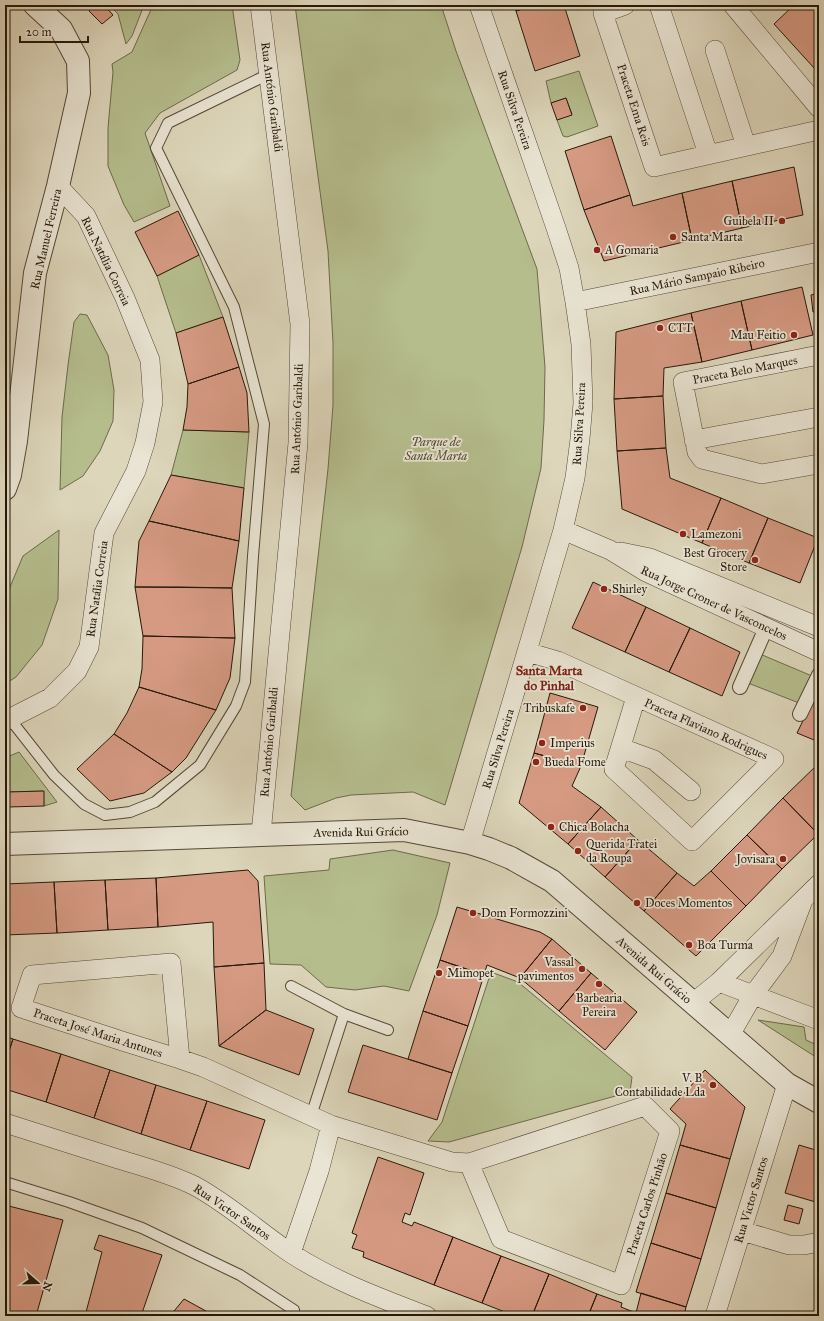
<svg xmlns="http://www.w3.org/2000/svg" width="824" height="1321" viewBox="0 0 824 1321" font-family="'IM FELL Great Primer',serif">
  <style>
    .green { fill: #b5bd8d; stroke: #6e6a4b }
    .building { fill: #d69a83; stroke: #271809 }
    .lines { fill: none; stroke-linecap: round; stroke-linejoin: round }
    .service-casing { stroke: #544836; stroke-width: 12 }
    .pedestrian-casing { stroke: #544836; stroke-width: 16 }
    .minor-casing { stroke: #544836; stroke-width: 20 }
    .tertiary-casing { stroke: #544836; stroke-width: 24 }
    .service { stroke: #e9e4d3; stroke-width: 10 }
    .pedestrian { stroke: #e9e4d3; stroke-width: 14 }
    .minor { stroke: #e9e4d3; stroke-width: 19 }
    .tertiary { stroke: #e9e4d3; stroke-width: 22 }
    .poi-dot { fill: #8f2418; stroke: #e9e4d3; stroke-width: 1.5 }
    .labels { text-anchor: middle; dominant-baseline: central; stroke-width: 3.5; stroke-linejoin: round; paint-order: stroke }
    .street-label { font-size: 12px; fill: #271809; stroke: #e9e4d3 }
    .poi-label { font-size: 12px; fill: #271809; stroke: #e9e4d3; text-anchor: start }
    .park-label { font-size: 12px; font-style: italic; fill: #524a31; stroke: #e9e4d3 }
    .neighbourhood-label { font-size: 13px; font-weight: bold; fill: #7a1f14; stroke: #e9e4d3 }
  </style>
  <rect width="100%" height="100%" fill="#ddd6bb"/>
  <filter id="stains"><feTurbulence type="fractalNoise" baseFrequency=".005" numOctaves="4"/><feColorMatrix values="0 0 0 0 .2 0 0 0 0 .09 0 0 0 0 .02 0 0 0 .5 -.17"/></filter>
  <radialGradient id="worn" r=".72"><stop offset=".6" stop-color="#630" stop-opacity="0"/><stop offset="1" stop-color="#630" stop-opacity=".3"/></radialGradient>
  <path class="green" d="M109,5h35l-12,31 -6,8 -8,-30z
    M153,5h79l8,55 -3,10 -77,43 -15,20 25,73 -36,16 -10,-17 -16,-39v-38l5,-56 -1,-8 20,-12z
    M295,5h146l15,46 81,218 8,98 -1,53 -3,48 -19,79 -77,258 -32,-13 -62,3 -15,3 -31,12 -14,-14 37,-327 5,-64v-62l-5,-92z
    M579,71l19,55 -31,11 -4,-1 -6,-16 15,-6 -6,-16 -15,5 -5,-22z
    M199,255l24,62 -47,16 -19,-57z
    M80,314l7,1 21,40 6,35 -1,31 -13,30 -17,25 -23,14 2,-73 6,-52 6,-43z
    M183,430l66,2 -5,56 -73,-13z
    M59,530l-1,69 -16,46 -26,32 -11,7v-85l18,-43z
    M760,654l52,22 -13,27 -51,-20z
    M19,752l38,50 -13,4 -1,-15 -35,1v15h-3v-49z
    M393,850l57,13 -13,52 -28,76 -25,-5 -29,4 -29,-3 -25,-22 -31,-1 -6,-88 65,-6 1,-11z
    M491,972l27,10 114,95 -2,15 -181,50 -21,-1 14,-19z
    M758,1020l46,7 2,13 13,6v13z"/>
  <path class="building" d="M95,5h9l9,10 -11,9 -13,-13z
    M514,5h21l-19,6z
    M535,5h29l16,51 -45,15 -19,-60z
    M794,5h25v60l-4,4 -41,-45z
    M566,98l6,17 -15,5 -6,-17z
    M611,136l19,59 -46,15 -19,-59z
    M794,167l9,48 -61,13 -10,-47z
    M732,181l10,47 -50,12 -10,-47z
    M682,193l10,47 -88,21 -20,-51 46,-15 3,11z
    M178,211l21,44 -42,21 -22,-44z
    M802,287l11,48 -61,15 -11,-49z
    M819,293v18l-6,1 -2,-17z
    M741,301l11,49 -50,12 -11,-49z
    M691,313l11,49 -38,6 -1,28 -49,3 2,-67z
    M223,317l16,50 -51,17 -12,-51z
    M239,367l8,26 2,39 -66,-2 4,-23 1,-23z
    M663,396l3,52 -49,3 -3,-52z
    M666,448l4,30 51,20 -19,45 -80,-34 -5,-58z
    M171,475l73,13 -5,53 -90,-20z
    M721,498l47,20 -19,45 -47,-20z
    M768,518l50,20 -18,45 -51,-20z
    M149,521l90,20 -7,47 -51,-1h-46l4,-46z
    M593,582l53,25 -21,45 -53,-24z
    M135,587l97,1 3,50 -92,-2z
    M646,607l44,21 -21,44 -44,-20z
    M690,628l50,24 -18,44 -53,-24z
    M143,636l92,2 -5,40 -14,32 -77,-23 3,-18z
    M139,687l77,23 -30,48 -14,14 -58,-38 13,-21z
    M817,692l2,1v49l-22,-9z
    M550,693l48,14 -17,59 -47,-13z
    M114,734l58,38 -28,21 -34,8 -33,-32z
    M534,753l47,13 -9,20 29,21 -33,37 -49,-41z
    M818,764l1,69 -1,1 -35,-36z
    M44,791v15l-36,1 -1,-15z
    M783,798l35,36 -36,35 -35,-34z
    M601,807l37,33 -33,37 -37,-33z
    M747,835l35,34 -36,37 -35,-35z
    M638,840l39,33 -33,38 -39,-34z
    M248,870l10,11 6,82 -50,4 -1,-45 -55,5 -2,-49z
    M711,871l35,35 -50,50 -52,-45 33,-38 17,13z
    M156,878l2,49 -50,3 -3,-50z
    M105,880l3,50 -51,3 -3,-51z
    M54,882l3,51 -52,2v-51z
    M457,907l83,25 12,7 -32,39 -33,-13 -3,10 -44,-15z
    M552,939l39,34 -32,38 -39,-33z
    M440,960l44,15 -16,51 -45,-15z
    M264,963l2,47 -47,36 -5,-79z
    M591,973l46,39 -32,38 -46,-39z
    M266,1010l48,19 -15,46 -80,-29z
    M423,1011l45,15 -16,47 -44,-14z
    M5,1036l8,3 -8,24z
    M13,1039l48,15 -15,48 -41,-13v-26z
    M363,1045l89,28 -15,47 -89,-28z
    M61,1054l49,16 -16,48 -48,-16z
    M110,1070l46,15 -15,49 -47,-16z
    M705,1070l40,37 -15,52 -50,-14 6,-21 -16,-15z
    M156,1085l51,16 -17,49 -49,-16z
    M207,1101l58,19 -16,49 -59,-19z
    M680,1145l50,14 -14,49 -50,-15z
    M799,1145l20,6v52l-34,-10z
    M378,1157l46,16 -14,42 -5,-2 -3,9 10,4 2,-4 39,15 -19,48 -71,-28 1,-5 -12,-4 5,-13 -5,-2z
    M666,1193l50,15 -15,51 -50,-16z
    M5,1205l58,15 -27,96h-31z
    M788,1205l15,4 -4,15 -15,-4z
    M99,1235l63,20 -21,61h-56l17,-64 -8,-3z
    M453,1237l48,19 -19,47 -48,-18z
    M651,1243l50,16 -15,48 -50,-15z
    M501,1256l48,18 -17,42h-17l-33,-13z
    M549,1274l48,20 -9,22h-56z
    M641,1293l45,14 -2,9h-96l9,-22 25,9 -1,4 15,6z
    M184,1299l31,17h-45z"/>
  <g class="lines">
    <g class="service-casing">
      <path id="service" d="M10,719l44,56 30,29 21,11 25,-3 25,-10 45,-37 36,-59 9,-24 8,-126 11,-132 -30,-117 -78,-159 12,-25 101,-49
        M291,986l53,28
        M311,1116l33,-102 44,16
        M5,1182l64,20 73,26 98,47 54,35"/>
    </g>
    <g class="pedestrian-casing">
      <path id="pedestrian" d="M740,687l26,-59
        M800,714l19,-39"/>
    </g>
    <g class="minor-casing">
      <path id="minor" d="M260,5l40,319 -2,119 -37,391
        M625,5l-22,8 51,154 165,-37
        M659,5l49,149
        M733,5l86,103
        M715,50l31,96
        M575,302l244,-50
        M819,355l-136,27 14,70 5,7 60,15 57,-10
        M694,440l125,-23
        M563,530l47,20 36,22 173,80
        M621,552l29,6 169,69
        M527,652l31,9 216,98 -82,82 -78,-72 22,-72
        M5,721l45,-23 27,-27 12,-24 15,-114 32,-62 9,-28 8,-41 -3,-42 -25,-62 -39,-82 -28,-30
        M621,748l33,12 37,31
        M470,843l93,-313 12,-52 5,-39 3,-36 -2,-59 -6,-42 -6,-34 -13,-40 -77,-223
        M719,982l100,38
        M693,1003l26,-21 100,-98
        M730,1035l23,-40 29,-39 20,-53
        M180,1059l-58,-18 -101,-33 11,-33 139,-12 9,96 23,8 128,58 -12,46 -28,82
        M5,1123c38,12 75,24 113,36 26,8 53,15 77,27 35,19 64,46 97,68 42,27 88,44 135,62
        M331,1125l121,37 17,1 176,-57 25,25 -49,154 -120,-46 -32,-76
        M742,1231l47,14h15l15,-3
        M715,1316l72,-232"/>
    </g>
    <g class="tertiary-casing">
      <path id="tertiary" d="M5,489l5,-14 6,-34 19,-168 23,-87 21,-93 -1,-32 -17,-32 -26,-24
        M5,844l399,-14 66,13 19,6 22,9 41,23 235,203 32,18"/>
    </g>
    <use href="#service" class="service"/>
    <use href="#pedestrian" class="pedestrian"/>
    <use href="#minor" class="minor"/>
    <use href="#tertiary" class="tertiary"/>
  </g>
  <g class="poi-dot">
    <circle cx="782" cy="221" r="4"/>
    <circle cx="673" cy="237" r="4"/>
    <circle cx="597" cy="250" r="4"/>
    <circle cx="660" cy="328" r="4"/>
    <circle cx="794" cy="335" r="4"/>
    <circle cx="683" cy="534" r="4"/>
    <circle cx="755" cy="560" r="4"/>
    <circle cx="604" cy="589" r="4"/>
    <circle cx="583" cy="708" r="4"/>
    <circle cx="542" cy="743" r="4"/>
    <circle cx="536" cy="762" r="4"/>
    <circle cx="551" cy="827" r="4"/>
    <circle cx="578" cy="851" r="4"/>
    <circle cx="783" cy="859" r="4"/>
    <circle cx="637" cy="903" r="4"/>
    <circle cx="473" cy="913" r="4"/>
    <circle cx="689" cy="945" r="4"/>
    <circle cx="582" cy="969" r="4"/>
    <circle cx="439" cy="973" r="4"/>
    <circle cx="599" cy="984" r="4"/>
    <circle cx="713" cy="1085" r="4"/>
  </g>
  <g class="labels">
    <g class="street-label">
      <text transform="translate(272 97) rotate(83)">Rua António Garibaldi</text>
      <text transform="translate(634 105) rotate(72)">Praceta Ema Reis</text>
      <text transform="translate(515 110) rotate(71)">Rua Silva Pereira</text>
      <text transform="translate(46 239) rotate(-77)">Rua Manuel Ferreira</text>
      <text transform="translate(106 261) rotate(64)">Rua Natália Correia</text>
      <text transform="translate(697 277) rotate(-12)">Rua Mário Sampaio Ribeiro</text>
      <text transform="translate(745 370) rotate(-11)">Praceta Belo Marques</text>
      <text transform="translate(297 419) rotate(-88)">Rua António Garibaldi</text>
      <text transform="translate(579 424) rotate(-87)">Rua Silva Pereira</text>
      <text transform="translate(97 589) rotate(-82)">Rua Natália Correia</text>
      <text transform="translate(714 603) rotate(25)">Rua Jorge Croner de Vasconcelos</text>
      <text transform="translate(706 729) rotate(24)">Praceta Flaviano Rodrigues</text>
      <text transform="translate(269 742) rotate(-85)">Rua António Garibaldi</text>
      <text transform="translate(498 749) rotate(-73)">Rua Silva Pereira</text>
      <text transform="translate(361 832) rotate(-1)">Avenida Rui Grácio</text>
      <text transform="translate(654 970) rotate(41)">Avenida Rui Grácio</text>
      <text transform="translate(98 1033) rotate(18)">Praceta José Maria Antunes</text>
      <text transform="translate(751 1200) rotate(-73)">Rua Victor Santos</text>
      <text transform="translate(647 1204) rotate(-72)">Praceta Carlos Pinhão</text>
      <text transform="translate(232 1212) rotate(34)">Rua Victor Santos</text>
    </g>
    <g class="poi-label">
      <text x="774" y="221" text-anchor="end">Guibela II</text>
      <text x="681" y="237">Santa Marta</text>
      <text x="605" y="250">A Gomaria</text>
      <text x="668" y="328">CTT</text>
      <text x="786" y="335" text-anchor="end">Mau Feitio</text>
      <text x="691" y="534">Lamezoni</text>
      <text x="747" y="553" text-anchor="end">Best Grocery<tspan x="747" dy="14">Store</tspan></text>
      <text x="612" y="589">Shirley</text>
      <text x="575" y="708" text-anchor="end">Tribuskafe</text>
      <text x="550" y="743">Imperius</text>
      <text x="544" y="762">Bueda Fome</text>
      <text x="559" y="827">Chica Bolacha</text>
      <text x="586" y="844">Querida Tratei<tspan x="586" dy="14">da Roupa</tspan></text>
      <text x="775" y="859" text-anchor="end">Jovisara</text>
      <text x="645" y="903">Doces Momentos</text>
      <text x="481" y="913">Dom Formozzini</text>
      <text x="697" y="945">Boa Turma</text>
      <text x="574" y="962" text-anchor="end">Vassal<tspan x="574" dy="14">pavimentos</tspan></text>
      <text x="447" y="973">Mimopet</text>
      <text x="599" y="998" text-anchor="middle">Barbearia<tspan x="599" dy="14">Pereira</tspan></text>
      <text x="705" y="1078" text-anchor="end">V. B.<tspan x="705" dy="14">Contabilidade Lda</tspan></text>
    </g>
    <g class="park-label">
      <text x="436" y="442">Parque de<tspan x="436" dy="14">Santa Marta</tspan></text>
    </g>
    <g class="neighbourhood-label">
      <text x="549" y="671">Santa Marta<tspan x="549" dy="15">do Pinhal</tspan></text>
    </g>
  </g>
  <rect width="824" height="1321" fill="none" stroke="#ddd6bb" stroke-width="20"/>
  <rect x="6" y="6" width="812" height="1309" fill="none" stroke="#271809" stroke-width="2"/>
  <rect x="10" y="10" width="804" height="1301" fill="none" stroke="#271809"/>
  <g transform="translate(38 1283) rotate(110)" stroke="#e9e4d3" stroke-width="3" paint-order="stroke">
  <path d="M0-3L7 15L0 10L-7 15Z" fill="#271809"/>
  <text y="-6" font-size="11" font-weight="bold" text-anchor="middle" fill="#271809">N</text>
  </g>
  <path d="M20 36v6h68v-6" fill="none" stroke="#271809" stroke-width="2"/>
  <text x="26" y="36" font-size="12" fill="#271809" stroke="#e9e4d3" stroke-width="3" paint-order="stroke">20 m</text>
  <rect width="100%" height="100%" filter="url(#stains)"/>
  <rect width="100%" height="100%" fill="url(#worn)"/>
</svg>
